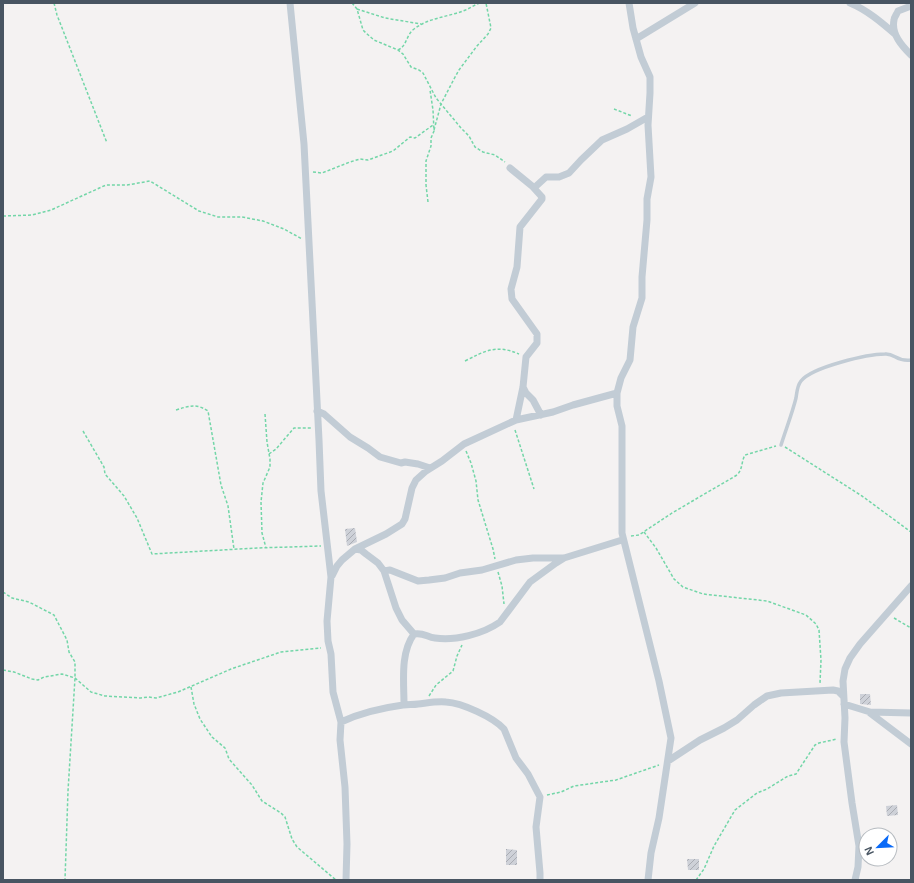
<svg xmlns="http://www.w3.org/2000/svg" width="914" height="883" viewBox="0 0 914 883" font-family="Arial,sans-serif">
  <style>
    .building { fill: url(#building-hatch) }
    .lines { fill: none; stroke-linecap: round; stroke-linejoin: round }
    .path { stroke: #73d6a8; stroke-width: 1.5; stroke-dasharray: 3 2; stroke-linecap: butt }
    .lane { stroke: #c2ccd5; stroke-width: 3.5 }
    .street { stroke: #c2ccd5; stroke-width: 7 }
  </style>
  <defs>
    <pattern id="building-hatch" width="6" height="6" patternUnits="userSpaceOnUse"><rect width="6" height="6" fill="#ced1d8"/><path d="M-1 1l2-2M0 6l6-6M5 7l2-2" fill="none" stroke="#a9acb3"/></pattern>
  </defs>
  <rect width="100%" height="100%" fill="#f4f2f2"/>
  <path class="building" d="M355,528l2,14 -10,4 -2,-17z
    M860,694h10l1,11 -11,-1z
    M897,805l1,10 -11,1 -1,-10z
    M506,849l11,1v15h-11z
    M687,859h12v11h-11z"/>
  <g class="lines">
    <path class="path" d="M54,3l3,12 50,128
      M352,3l5,6 6,21 3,3 8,7 24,10 5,4 8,13 8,3 4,3 13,25 25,30 8,8 6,11 8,5 12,3 10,7
      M357,9l28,9 36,6
      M398,50c9,-4 8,-15 16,-21 14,-11 33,-12 49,-18 6,-2 11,-6 17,-8
      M614,109l18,7
      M434,130l7,-26 13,-25 5,-9 18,-24 11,-12 3,-6 -5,-25
      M313,172l9,1 28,-11 10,-3 8,1 25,-9 17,-14 5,1 18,-13
      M428,202l-2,-17v-24l5,-15v-8l3,-7 -1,-21 -3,-20
      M3,216l29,-1 19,-5 55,-25h21l23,-4 49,30 19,6h24l21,4 21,8 18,10
      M465,361c20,-10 31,-17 54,-7
      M176,410c13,-4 20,-7 32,1l13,74 7,21 6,43
      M265,414l2,28 3,17v8l-7,16 -2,19 1,31 4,15
      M515,430l19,59
      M83,431l21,36 1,7 19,22 13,22 15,36 105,-6 64,-2
      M785,447l77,49 49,36
      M466,451l5,12 5,18 2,19 15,49 2,10
      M269,454l7,-5 18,-21h18
      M644,532l12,16 18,31 9,8 20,7 64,7 39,14 10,9 3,6 2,30 -1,23
      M631,536l8,-1 33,-22 65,-38c6,-6 4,-13 8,-20l31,-9
      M498,572l4,14 2,18
      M3,592l9,6 17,4 25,13 13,25 2,12 6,10v16l-7,113 -3,89
      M894,618l17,10
      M3,670l11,2 18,7 6,1 6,-3 18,-3 13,4 16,14 14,4 36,2 7,-1 8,1 22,-6 53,-23 50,-17 40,-4
      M191,687l3,17 6,15 12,18 13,11 4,11 23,26 10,16 19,12 4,4 7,22 5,8 39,33
      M429,696l7,-11 17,-14 4,-15 5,-11
      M547,795l14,-3 13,-6 42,-6 43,-15
      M696,880l8,-11 10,-23 21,-36 22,-17 10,-4 21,-13 8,-2 19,-29 4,-2 18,-4"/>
    <path class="lane" d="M781,445c5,-16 11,-31 15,-47 1,-6 1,-12 5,-17 11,-14 67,-27 84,-27 10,-1 11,8 26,6"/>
    <path class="street" d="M290,3l14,141 15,296 2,51 10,86 -4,44 1,20 3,13 2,38 8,30 -1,18 5,47 2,57 -1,36
      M629,3l4,25 8,29 9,20v16l-2,32 3,52 -4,22v21l-5,57v21l-9,29 -3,33 -9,18 -4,15v13l5,20v107l37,148 12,57 -12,80 -8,35 -3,27
      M850,3c17,7 31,19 45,31
      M911,6l-13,5c-1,3 -4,6 -4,9 -3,14 8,26 17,35
      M636,39l59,-36
      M510,168l22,18 10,11v2l-22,28 -3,40 -6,22 1,10 25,35v9l-11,14 -3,30 -7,33
      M534,188l12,-11h13l10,-4 12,-13 21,-20 25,-11 21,-12
      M523,387l3,6 7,7 8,15
      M317,411l7,3 26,23 18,11 12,9 21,6 4,-1 13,2 12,4
      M355,549l6,1 5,4 12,9 6,8 12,37 6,12 12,14
      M384,571l6,-1 28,11 11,-1 16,-2 15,-5 22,-3 34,-10 17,-2h30
      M332,576l5,-10 5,-6 13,-11 31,-15 16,-10 3,-5 7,-31 4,-8 10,-9 16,-10 22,-17 52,-24 37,-8 20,-7 44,-12
      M404,704c0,-22 -4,-51 10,-70 9,-2 13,3 21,4 20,3 48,-4 65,-16l30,-40 26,-19 8,-5 58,-18
      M844,704l26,8 41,1
      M870,713l41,31
      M341,722c19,-9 40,-14 62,-17 5,-1 10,0 15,-1 9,-1 19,-3 28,-2 16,1 47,15 58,27l12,29 12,16 12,23 -4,30 4,46v7
      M668,761l32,-21 24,-12 13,-8 17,-15 13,-9 14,-3 52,-3 5,1 5,5
      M855,880l3,-13 1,-21 -7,-43 -8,-61 1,-24 -2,-37 2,-12 5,-11 10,-14 51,-58"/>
  </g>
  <rect width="914" height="883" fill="none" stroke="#485562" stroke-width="8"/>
  <g transform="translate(878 847) rotate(246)"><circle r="19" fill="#ffffff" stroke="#b6bbc0"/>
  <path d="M0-3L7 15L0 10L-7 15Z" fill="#0a6af7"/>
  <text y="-6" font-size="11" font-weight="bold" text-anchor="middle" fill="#485562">N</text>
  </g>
</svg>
